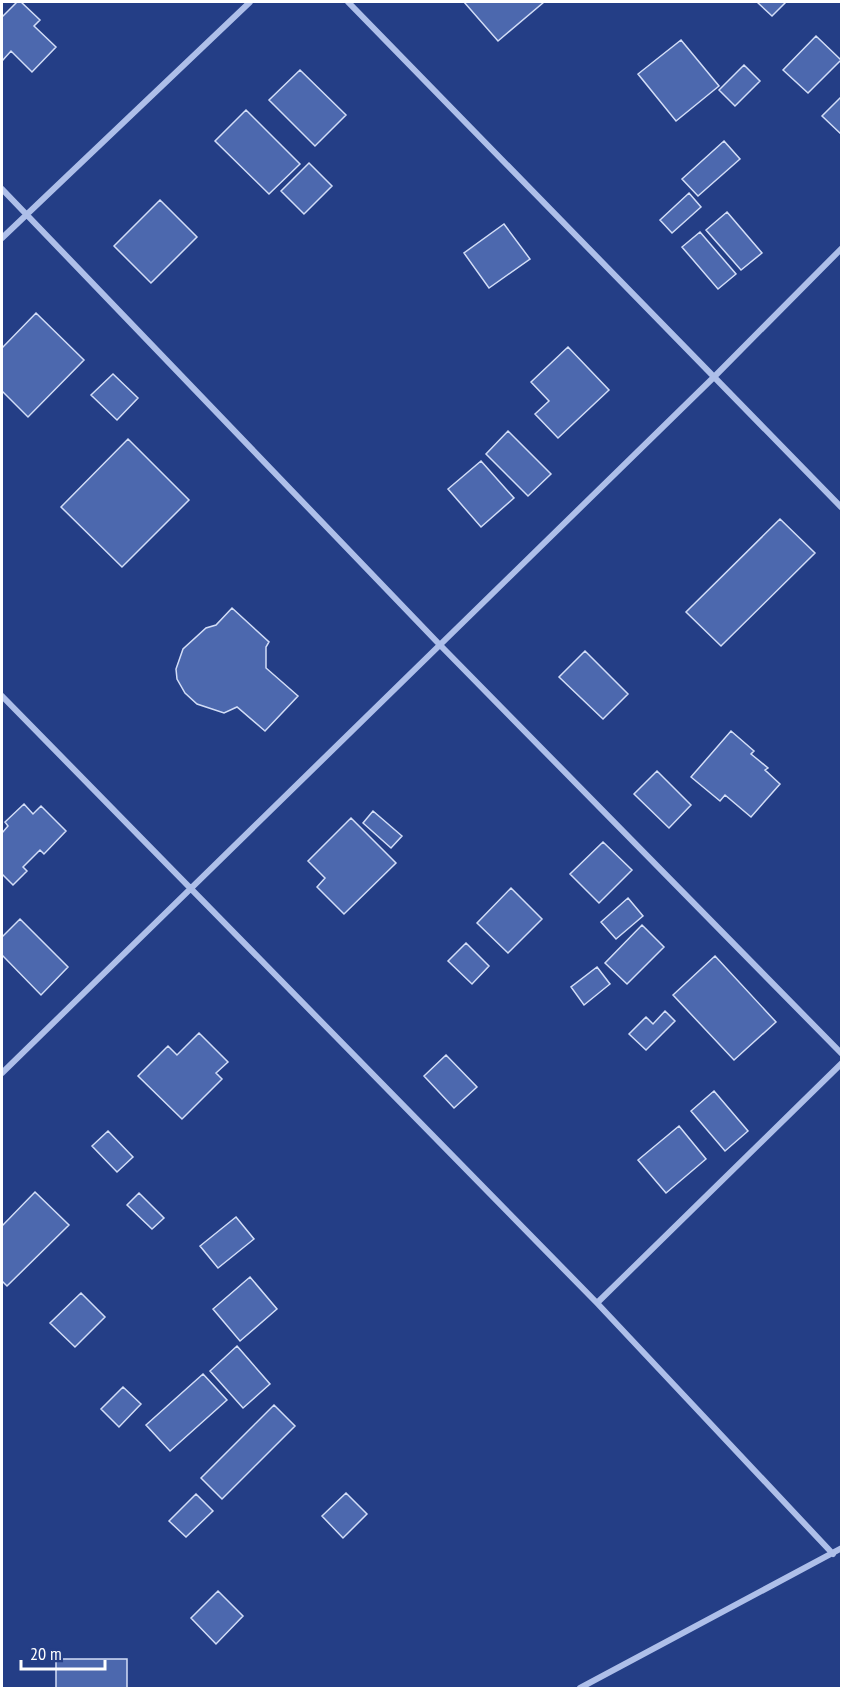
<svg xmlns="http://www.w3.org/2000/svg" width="843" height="1690" viewBox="0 0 843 1690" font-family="'PT Sans Narrow',sans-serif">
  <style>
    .building { fill: #4c68ae; stroke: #d2ddf7; stroke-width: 1.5 }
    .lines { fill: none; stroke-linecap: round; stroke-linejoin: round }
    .street { stroke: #aebfe9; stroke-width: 6 }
  </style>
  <rect width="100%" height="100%" fill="#243e86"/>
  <path class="building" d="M17,2h4l19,18 -6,6 22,21 -24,25 -21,-21 -9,10v-44z
    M464,2h80l-46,39z
    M757,2h29l-14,14z
    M816,36l25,24 -33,33 -25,-23z
    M681,40l38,46 -43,35 -38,-47z
    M744,65l16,16 -25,25 -16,-16z
    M300,70l46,45 -31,31 -46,-46z
    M842,96v39l-20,-19z
    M246,110l54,54 -31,30 -54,-53z
    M724,141l16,18 -42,37 -16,-17z
    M309,163l23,23 -28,28 -23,-23z
    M689,193l12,14 -29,26 -12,-13z
    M160,200l37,37 -46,46 -37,-37z
    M727,212l35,41 -21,17 -35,-40z
    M504,224l26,35 -41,29 -25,-35z
    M700,232l36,42 -18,15 -36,-42z
    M36,313l48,47 -56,57 -26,-26v-43z
    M568,347l41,43 -51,48 -23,-24 14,-13 -18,-19z
    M113,374l25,24 -21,22 -26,-25z
    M508,431l43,43 -23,22 -42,-42z
    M128,439l61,61 -67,67 -61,-60z
    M481,461l33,37 -33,29 -33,-38z
    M780,519l35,34 -94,93 -35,-34z
    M232,608l37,34 -3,5v21l32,28 -33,35 -28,-24 -13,6 -27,-9 -12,-11 -8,-14 -1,-10 7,-20 23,-21 10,-3z
    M585,651l43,43 -25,25 -44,-42z
    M731,731l23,20 -3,3 17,14 -3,2 15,14 -29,33 -26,-22 -5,6 -29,-24z
    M657,771l34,34 -22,23 -35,-34z
    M24,804l9,10 8,-8 25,25 -22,23 -4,-4 -17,17 4,4 -14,14 -11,-11v-41l6,-7 -3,-4z
    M373,811l29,25 -11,12 -28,-25z
    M351,818l45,45 -52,51 -27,-27 8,-9 -17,-17z
    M603,842l29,28 -33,33 -29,-29z
    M511,888l31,31 -34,34 -31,-30z
    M628,898l15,18 -27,23 -15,-17z
    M20,919l48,48 -27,28 -39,-40v-18z
    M642,925l22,22 -37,37 -22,-21z
    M466,943l23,23 -17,18 -24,-23z
    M715,956l61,66 -42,38 -61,-65z
    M597,967l13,17 -26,21 -13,-18z
    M665,1011l10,10 -29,29 -17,-16 17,-17 7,7z
    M199,1033l29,29 -12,11 6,6 -40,40 -44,-43 30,-30 9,9z
    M446,1055l31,32 -23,21 -30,-32z
    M714,1091l34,40 -23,20 -34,-40z
    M679,1126l27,33 -40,34 -28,-33z
    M108,1131l25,26 -16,15 -25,-26z
    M35,1192l34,33 -62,61 -5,-5v-55z
    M139,1193l25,25 -12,11 -25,-24z
    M236,1217l18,22 -36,29 -18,-22z
    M250,1277l27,32 -37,32 -27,-32z
    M81,1293l24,24 -30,30 -25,-24z
    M237,1346l33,38 -27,24 -33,-37z
    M203,1374l24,26 -57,51 -24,-26z
    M123,1387l18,17 -22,23 -18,-18z
    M274,1405l21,21 -73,73 -21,-21z
    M346,1493l21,21 -24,24 -21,-22z
    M196,1494l17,17 -27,26 -17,-16z
    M218,1591l25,25 -27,28 -25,-26z
    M56,1659h71v29h-71z"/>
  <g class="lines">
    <path class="street" d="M348,2l494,506
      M2,189l438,456 402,409
      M2,238l248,-236
      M2,696l595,607 236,251
      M2,1073l712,-696 128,-129
      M597,1303l245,-240
      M580,1688l262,-140"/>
  </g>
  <rect width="843" height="1690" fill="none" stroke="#ffffff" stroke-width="6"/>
  <path d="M21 1660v9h84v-9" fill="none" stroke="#ffffff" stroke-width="3"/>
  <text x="30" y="1660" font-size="18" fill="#ffffff" stroke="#243e86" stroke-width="4.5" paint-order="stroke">20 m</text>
</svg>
